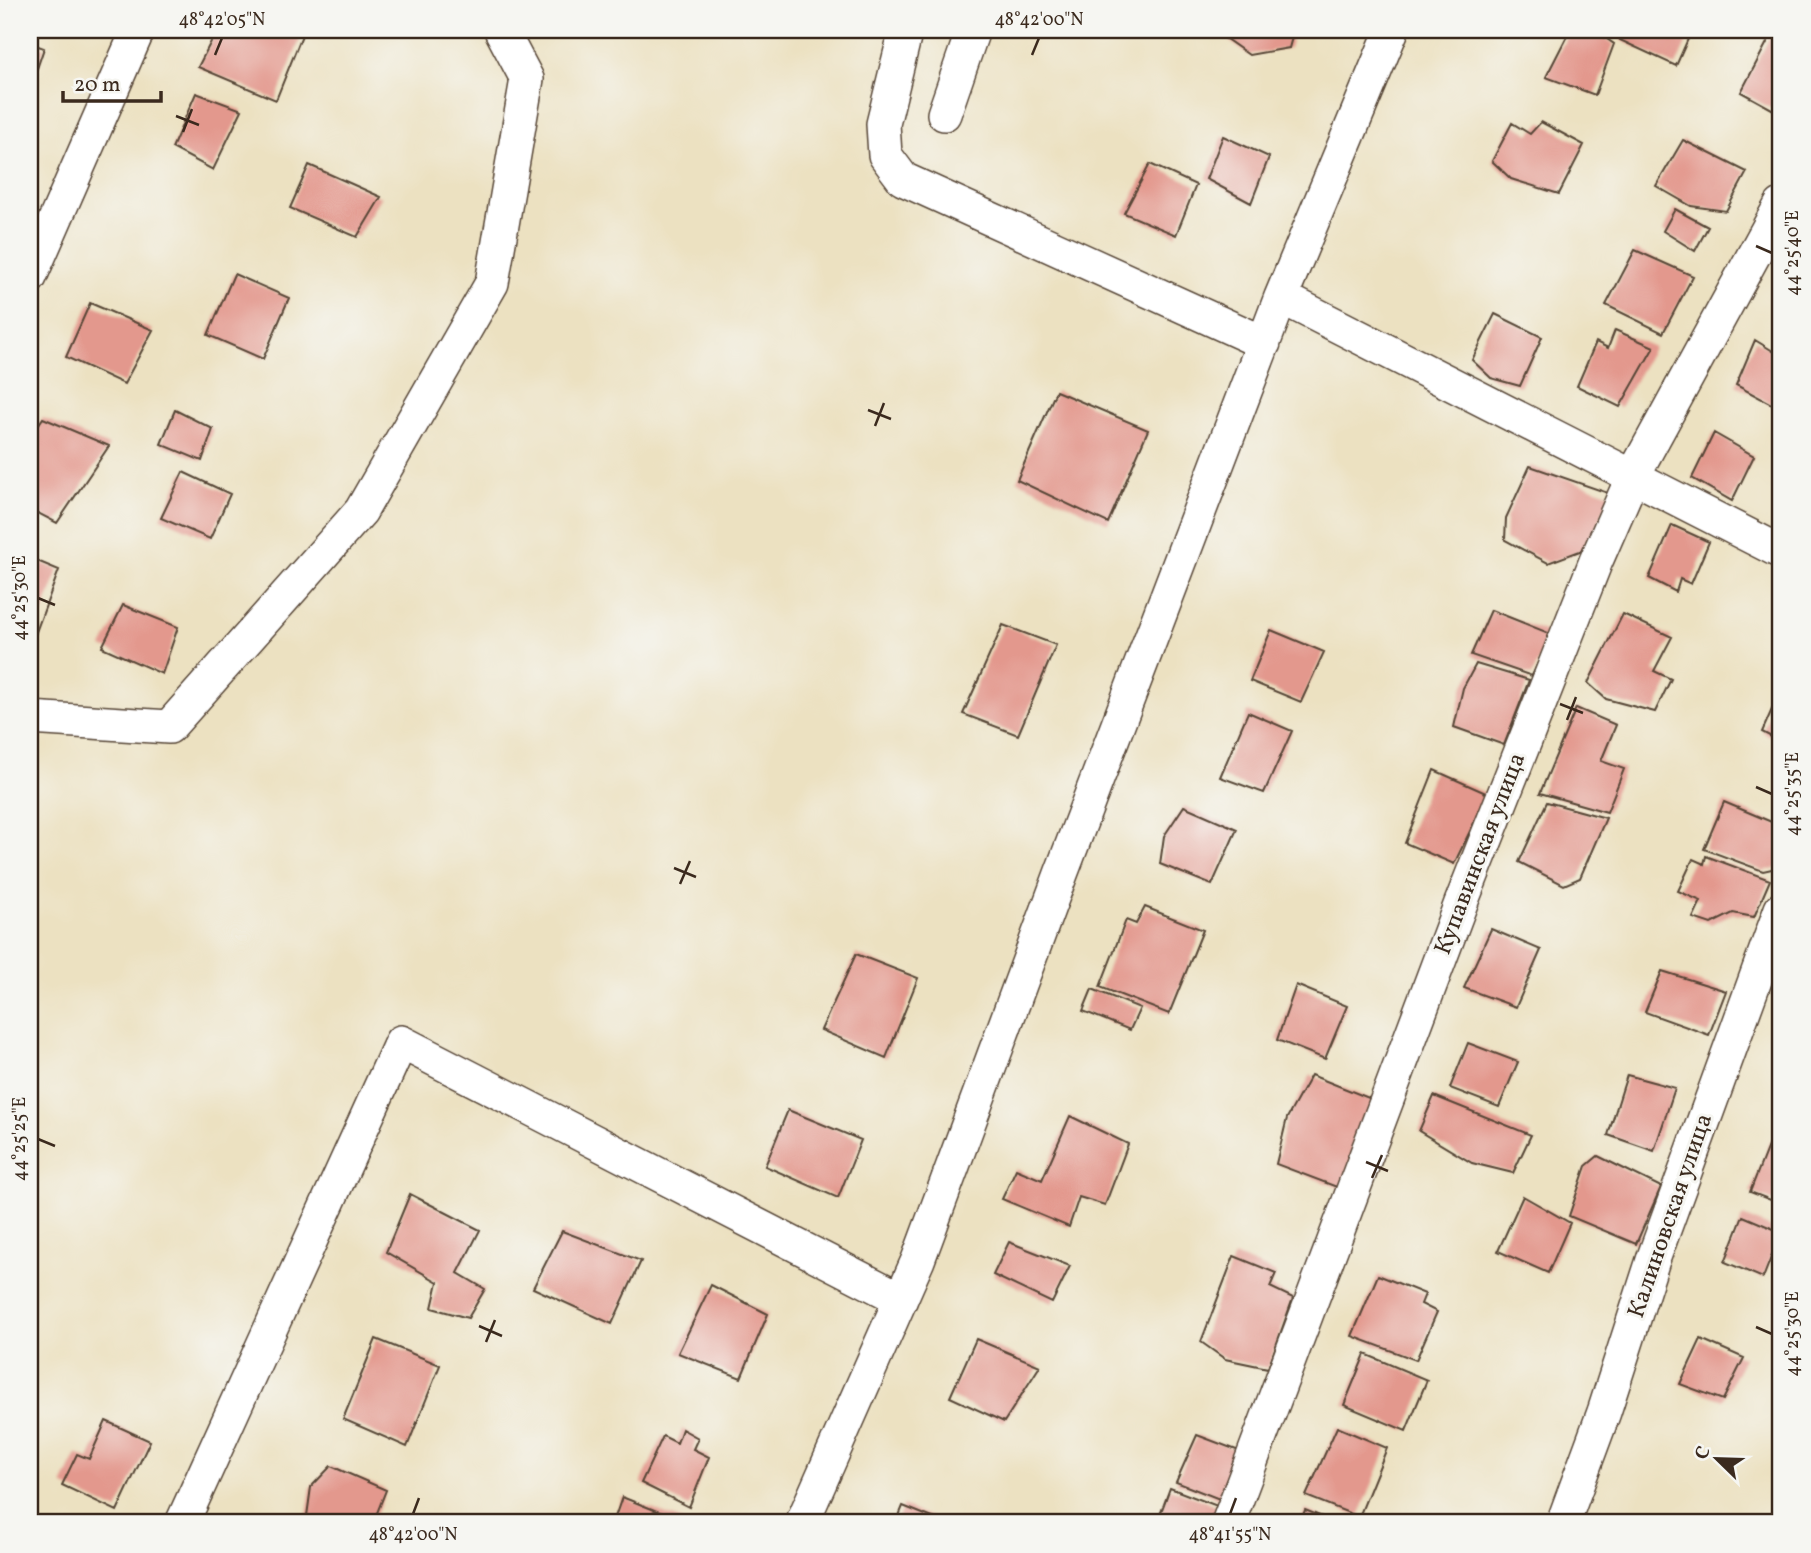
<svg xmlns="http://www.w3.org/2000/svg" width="1811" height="1553" viewBox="0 0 1811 1553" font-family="Vollkorn,serif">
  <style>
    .building { fill: #e3988d }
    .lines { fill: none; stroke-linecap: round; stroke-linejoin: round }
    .street-casing { stroke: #564536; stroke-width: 36 }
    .street { stroke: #fff; stroke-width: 33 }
    .ticks { fill: none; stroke: #3b2a1e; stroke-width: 2.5 }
    .labels { text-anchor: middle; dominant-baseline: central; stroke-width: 6; stroke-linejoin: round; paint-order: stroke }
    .street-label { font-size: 24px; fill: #3b2a1e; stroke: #f6f6f2 }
    .neatline { fill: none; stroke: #3b2a1e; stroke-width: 2.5 }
    .ticks-label { font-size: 18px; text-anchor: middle; fill: #3b2a1e }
  </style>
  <rect width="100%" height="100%" fill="#f6f6f2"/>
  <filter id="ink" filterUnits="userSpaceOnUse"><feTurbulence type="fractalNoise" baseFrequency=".0143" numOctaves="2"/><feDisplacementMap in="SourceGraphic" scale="14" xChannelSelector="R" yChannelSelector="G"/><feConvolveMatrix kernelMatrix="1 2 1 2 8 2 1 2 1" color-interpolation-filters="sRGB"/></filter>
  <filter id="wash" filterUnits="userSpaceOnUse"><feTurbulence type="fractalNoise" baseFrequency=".00686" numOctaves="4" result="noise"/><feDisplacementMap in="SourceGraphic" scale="28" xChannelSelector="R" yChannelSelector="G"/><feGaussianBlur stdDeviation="1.57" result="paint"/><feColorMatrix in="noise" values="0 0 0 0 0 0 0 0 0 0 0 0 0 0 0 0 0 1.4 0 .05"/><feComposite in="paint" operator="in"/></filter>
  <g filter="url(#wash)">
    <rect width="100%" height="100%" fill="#ece1c1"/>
    <g id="blocks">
      <path class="building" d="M217,30h87l-28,70 -78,-33z
        M1224,30h70l-5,18 -40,7 -27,-19z
        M1570,30h24l20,14 -19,51 -49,-18z
        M1625,30h67l-16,36 -56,-26z
        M1771,35l10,6v73l-40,-22z
        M30,43l14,5 -14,41z
        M196,93l46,17 -29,60 -41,-22z
        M1541,122l43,23 -25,49 -48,-15 -19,-18 20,-38 18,11z
        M1223,136l46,21 -18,46 -45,-24z
        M1683,140l64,32 -21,39 -35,-5 -35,-20z
        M1150,164l46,21 -20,50 -52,-22z
        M309,165l72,32 -24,40 -67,-29z
        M1675,209l33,18 -13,24 -32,-20z
        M1635,250l58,26 -30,57 -57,-28z
        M234,274l55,24 -26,61 -55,-24z
        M90,303l63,27 -29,54 -58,-27z
        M1495,314l47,23 -22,49 -29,-8 -19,-18z
        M1615,330l39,17 -34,60 -43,-21 19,-44 12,6z
        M1755,340l26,16v38l-6,12 -39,-21z
        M1056,391l92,39 -40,93 -91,-43z
        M175,410l38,19 -11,32 -41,-17z
        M43,418l66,28 -52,77 -27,-14v-72z
        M1714,433l40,23 -22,45 -40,-23z
        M1530,466l81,28 -23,54 -40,15 -43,-23 1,-22z
        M183,472l47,22 -20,45 -49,-21z
        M1672,525l37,17 -18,42 -11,-5 -4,13 -27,-14z
        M30,558l29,12 -26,70 -3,-2z
        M123,605l55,22 -16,47 -60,-27z
        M1491,610l60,24 -19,42 -61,-21z
        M1623,614l49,23 -18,34 17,8 -16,33 -49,-13 -18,-16z
        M1003,625l53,20 -38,90 -55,-21z
        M1271,630l53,22 -23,50 -51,-21z
        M1476,664l53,16 -25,65 -50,-18 9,-39z
        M1781,689v53l-19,-10z
        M1576,708l40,17 -15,36 23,8 -17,43 -67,-19z
        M1248,712l44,19 -28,62 -44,-16z
        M1434,770l54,24 -34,70 -49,-21z
        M1547,802l59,16 -26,60 -16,7 -45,-23z
        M1724,802l57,24v41l-18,4 -59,-22z
        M1184,806l53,23 -25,56 -52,-21 4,-28z
        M1706,856l64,24 -16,37 -21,-4 -22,11 -18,-6 8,-17 -23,-10 15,-32 11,5z
        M1145,907l58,23 -34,84 -69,-27 26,-67 10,4z
        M1491,929l50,21 -25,57 -52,-19z
        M856,954l62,24 -32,80 -65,-28z
        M1662,971l64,20 -17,44 -64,-23z
        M1296,985l51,21 -22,53 -48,-19z
        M1092,989l48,19 -10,22 -47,-19z
        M1468,1043l50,19 -19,45 -49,-19z
        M1311,1075l68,27 -37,87 -66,-25 11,-46z
        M1627,1075l48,13 -21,63 -46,-16z
        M1434,1096l97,39 -18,38 -41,-10 -53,-32z
        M788,1110l73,30 -23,58 -73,-32z
        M1070,1116l58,28 -23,61 -26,-8 -10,30 -67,-28 14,-30 26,11z
        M1770,1141l11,4v59l-31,-12z
        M1598,1156l63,31 -25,57 -67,-28 17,-50z
        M410,1194l70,36 -22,43 27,16 -17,29 -36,-10 6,-26 -52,-30z
        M1523,1196l47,27 -22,50 -50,-22z
        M1743,1216l38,16 -18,46 -38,-16z
        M562,1231l79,30 -29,63 -79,-36z
        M1009,1242l61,24 -18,37 -59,-28z
        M1234,1256l42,17 -6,14 23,11 -25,70 -43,-9 -24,-17z
        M1378,1275l47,19 -4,10 16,8 -21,48 -64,-24z
        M711,1285l57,29 -27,64 -63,-25z
        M376,1339l64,26 -33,82 -64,-28z
        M976,1339l64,27 -36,56 -54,-25z
        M1701,1339l43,19 -21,42 -43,-16z
        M1365,1354l62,26 -21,51 -62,-26z
        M106,1421l44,20 -33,70 -55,-26 15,-31 12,5z
        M1337,1427l50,21 -28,69 -53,-21z
        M682,1429l16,9 -5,11 16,8 -20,50 -48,-24 22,-47 14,7z
        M1197,1435l45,17 -20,48 -46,-18z
        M331,1466l55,24 -13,33h-50l-16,-7 4,-29z
        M1170,1488l50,19 -7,16h-56z
        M622,1497l65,26h-74z
        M903,1506l42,17h-49z
        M1305,1510l32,13h-37z"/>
    </g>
  </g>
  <g filter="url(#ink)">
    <use href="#blocks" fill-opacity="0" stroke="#564536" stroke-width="2"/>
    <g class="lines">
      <g class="street-casing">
        <path id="street" d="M906,30l-23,94 2,31 18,24 361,164
          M944,114l29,-84
          M30,277l108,-247
          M1281,297l500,255
          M30,718l139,9 192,-216 131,-228 35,-204 -26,-49
          M182,1523l219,-481 500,257
          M802,1523l116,-263 143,-386 220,-577 111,-267
          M1228,1523l233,-620 135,-342 37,-85 148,-271
          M1563,1523l41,-111 50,-155 127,-348"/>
      </g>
      <use href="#street" class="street"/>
    </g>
  </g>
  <path class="ticks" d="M215,55l7,-17M1032,55l7,-17M176,116l23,9M183,132l9,-23M1756,246l16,7M868,410l23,9M875,426l9,-23M38,598l17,7M1560,704l23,9M1567,720l9,-23M1756,787l16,7M674,868l22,9M680,884l10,-23M38,1139l17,7M1366,1162l22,9M1372,1178l10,-23M479,1326l23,10M1756,1327l16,7M486,1342l9,-22M413,1514l6,-16M1230,1514l6,-16"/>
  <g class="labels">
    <g class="street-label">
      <text transform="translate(1481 854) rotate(-69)">Купавинская улица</text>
      <text transform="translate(1671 1216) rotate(-71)">Калиновская улица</text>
    </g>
  </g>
  <rect width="1811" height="1553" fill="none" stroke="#f6f6f2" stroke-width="77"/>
  <g transform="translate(1717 1459) rotate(293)" stroke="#f6f6f2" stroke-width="5" paint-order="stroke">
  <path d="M0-5L12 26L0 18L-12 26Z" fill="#3b2a1e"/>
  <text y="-10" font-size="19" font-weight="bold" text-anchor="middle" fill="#3b2a1e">С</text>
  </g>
  <path d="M63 91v10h98v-10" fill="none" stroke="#3b2a1e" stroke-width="3.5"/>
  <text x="74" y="91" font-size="21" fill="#3b2a1e" stroke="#f6f6f2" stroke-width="5" paint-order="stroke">20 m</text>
  <rect x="38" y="38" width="1734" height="1476" class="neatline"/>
  <g class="ticks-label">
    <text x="222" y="25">48°42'05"N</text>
    <text x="1039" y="25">48°42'00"N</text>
    <text transform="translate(1792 253) rotate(-90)" y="6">44°25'40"E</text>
    <text transform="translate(19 598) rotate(-90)" y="6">44°25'30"E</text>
    <text transform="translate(1792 794) rotate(-90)" y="6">44°25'35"E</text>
    <text transform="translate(19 1139) rotate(-90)" y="6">44°25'25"E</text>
    <text transform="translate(1792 1334) rotate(-90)" y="6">44°25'30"E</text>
    <text x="413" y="1540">48°42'00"N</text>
    <text x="1230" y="1540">48°41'55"N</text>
  </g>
</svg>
